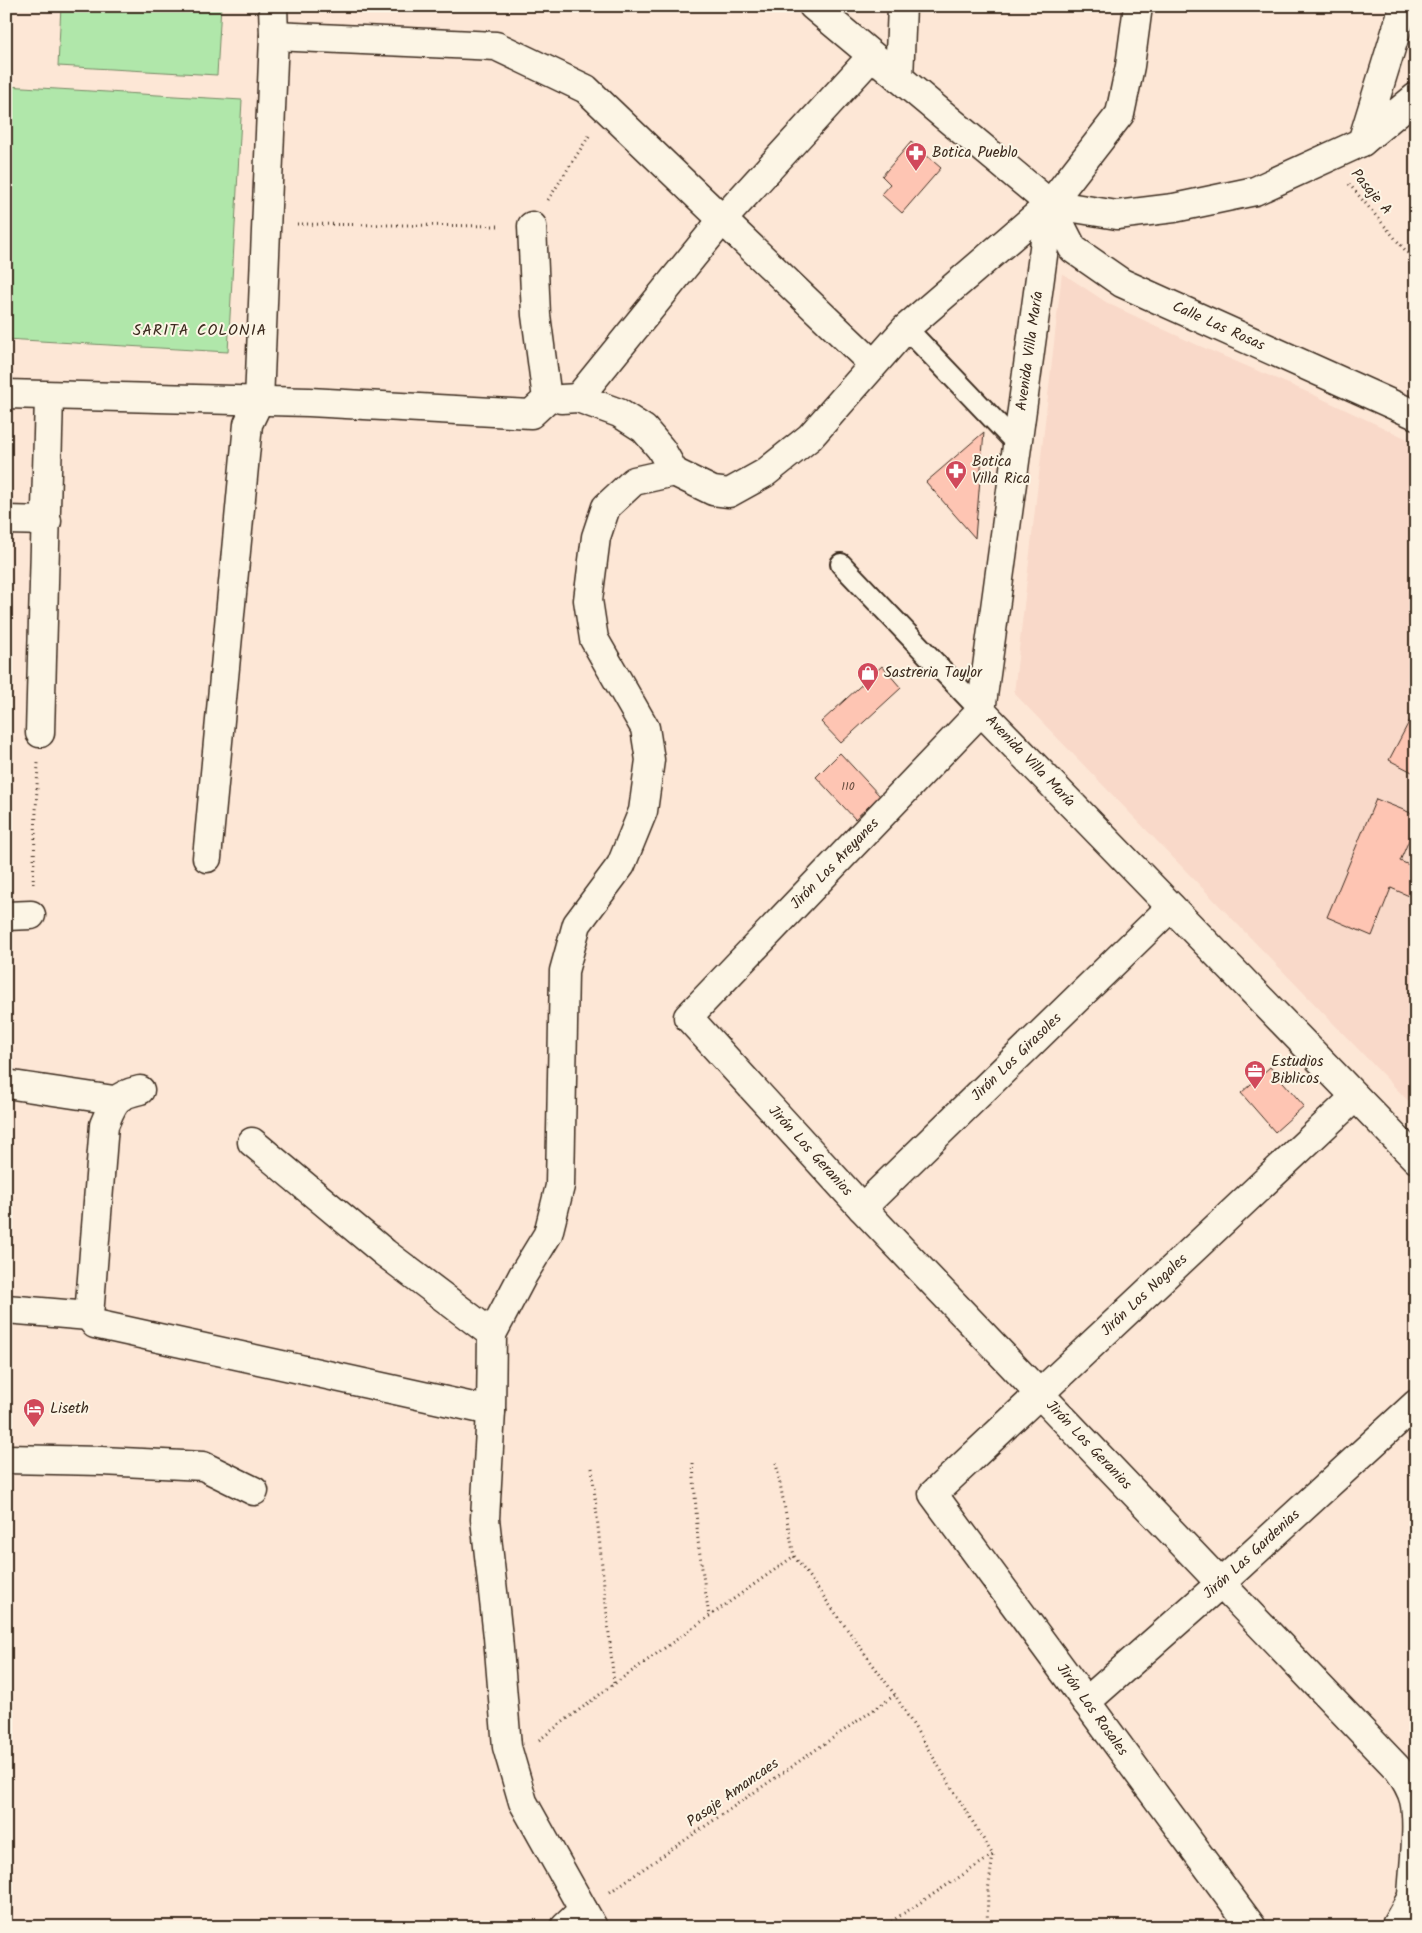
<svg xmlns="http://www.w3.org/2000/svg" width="1422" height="1933" viewBox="0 0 1422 1933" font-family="Kalam,sans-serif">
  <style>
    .built { fill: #f9d9c9 }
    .green { fill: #b0e7aa; stroke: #768864 }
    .building { fill: #fec5b3; stroke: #3b2a1e }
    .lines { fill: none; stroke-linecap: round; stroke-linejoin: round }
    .service-casing { stroke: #3b2a1e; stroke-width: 24 }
    .minor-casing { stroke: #3b2a1e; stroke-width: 31 }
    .tertiary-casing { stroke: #3b2a1e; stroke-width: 31 }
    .path { stroke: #3b2a1e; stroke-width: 3; stroke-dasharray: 1 4; stroke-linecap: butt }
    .service { stroke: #fcf5e5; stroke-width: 20 }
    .minor { stroke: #fcf5e5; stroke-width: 28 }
    .tertiary { stroke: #fcf5e5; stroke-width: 28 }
    .labels { text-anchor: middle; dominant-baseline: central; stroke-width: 4; stroke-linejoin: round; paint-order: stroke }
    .number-label { font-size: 12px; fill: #6c5143 }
    .poi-label { font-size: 15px; fill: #3b2a1e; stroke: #fcf5e5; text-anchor: start }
    .street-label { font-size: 15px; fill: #3b2a1e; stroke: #fcf5e5 }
    .neighbourhood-label { font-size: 16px; letter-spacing: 1px; fill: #3b2a1e; stroke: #fcf5e5 }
  </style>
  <rect width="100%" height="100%" fill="#fde7d6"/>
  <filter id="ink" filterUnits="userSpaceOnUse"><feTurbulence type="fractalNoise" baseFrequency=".02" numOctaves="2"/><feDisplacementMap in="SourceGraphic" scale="10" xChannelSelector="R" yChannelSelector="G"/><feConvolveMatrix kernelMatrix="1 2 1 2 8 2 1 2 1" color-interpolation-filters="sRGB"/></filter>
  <g filter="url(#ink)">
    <path class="built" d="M1062,273l47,31 86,40 119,51 102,48v666l-402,-416z"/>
    <path class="green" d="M61,6h160l-4,69 -159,-9z
      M6,86l236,14 -14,252 -222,-13z"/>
    <path class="building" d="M911,142l30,26 -39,45 -21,-19 9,-10 -8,-8z
      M984,432l-9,106 -49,-56z
      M882,666l19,22 -60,55 -20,-21z
      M1410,720l6,3v51l-27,-14z
      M840,753l40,43 -25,23 -39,-42z
      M1376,799l40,16v9l-16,37 16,7v31l-25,-11 -19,48 -45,-19z
      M1270,1067l34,39 -29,26 -34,-39z"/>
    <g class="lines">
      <g class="service-casing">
        <path id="service" d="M906,328l112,117
          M841,564l140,147"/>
      </g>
      <g class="minor-casing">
        <g id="minor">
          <path d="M274,36l222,10 90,43 287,275"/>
          <path d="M899,78l3,-72"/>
          <path d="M1362,142l42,-136"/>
          <path id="s1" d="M1050,204l23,45 49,34 294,132"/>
          <path d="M6,394l303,8 222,12 16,-15 -11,-84 -4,-89"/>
          <path d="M578,398l145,-179 149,-163"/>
          <path d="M561,399l17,-1 41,15 25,16 17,20 13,23"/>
          <path d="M6,520l41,1"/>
          <path id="s2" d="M981,711l-293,306 174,191 536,561c7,10 13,19 16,31 6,24 -1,71 -2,97l4,2"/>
          <path d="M40,733l9,-336"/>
          <path d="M207,858l41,-434 11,-23 15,-365 -1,-30"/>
          <path d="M6,916l25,-1"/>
          <path d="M6,1084l108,16"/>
          <path d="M140,1090c-26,6 -26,12 -36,35l-15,191 6,8 396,87"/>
          <path d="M252,1142l133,111 107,81"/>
          <path id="s3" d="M862,1208l309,-301"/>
          <path d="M6,1309l83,7"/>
          <path d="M6,1459l96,2 101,5 51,25"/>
          <path id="s4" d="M1086,1702l135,-119 195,-179"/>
          <path d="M565,1927l18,-17"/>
          <path d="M593,1927l-70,-125 -16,-55 -9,-110 -13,-118 6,-108 1,-77 31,-59 25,-41 12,-48 4,-215 13,-47 44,-59 22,-54 7,-51 -5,-32 -51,-89 -6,-39 8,-63 10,-30 28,-26 40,-9 39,19 16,2 36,-20 45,-36 96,-109 144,-124 67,11 57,-7 81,-17 107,-49 54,-45"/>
          <path id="s5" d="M1252,1927l-319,-433 422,-397"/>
          <path d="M1395,1927l17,-30"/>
        </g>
      </g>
      <g class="tertiary-casing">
        <g id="tertiary">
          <path d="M813,6l237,198"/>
          <path id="s6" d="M1050,204l-69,507 435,448"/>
          <path d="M1050,204l70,-90 10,-48 8,-60"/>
        </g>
      </g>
      <path class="path" d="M1349,184l67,79
        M548,200l41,-64
        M297,224l204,2
        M33,884l5,-121
        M693,1463l5,78 11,75
        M776,1463l18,93 101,139 98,160 -5,36 -1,36
        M592,1468l22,215
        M539,1740l75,-56 180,-128
        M610,1892l285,-197
        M883,1927l110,-72"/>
      <use href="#service" class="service"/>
      <use href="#minor" class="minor"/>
      <use href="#tertiary" class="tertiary"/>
    </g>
  </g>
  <defs>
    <g id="pharmacy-pin" transform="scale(1.125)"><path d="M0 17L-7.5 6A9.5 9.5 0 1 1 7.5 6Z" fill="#d1495b" stroke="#fcf5e5"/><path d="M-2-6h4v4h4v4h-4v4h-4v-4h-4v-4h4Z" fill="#fff"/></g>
    <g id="shop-pin" transform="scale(1.125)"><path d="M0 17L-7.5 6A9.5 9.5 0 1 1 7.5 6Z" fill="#d1495b" stroke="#fcf5e5"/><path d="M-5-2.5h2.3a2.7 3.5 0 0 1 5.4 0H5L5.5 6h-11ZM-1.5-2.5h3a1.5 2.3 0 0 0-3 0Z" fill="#fff"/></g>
    <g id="office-pin" transform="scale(1.125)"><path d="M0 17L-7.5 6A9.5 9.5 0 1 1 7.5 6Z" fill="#d1495b" stroke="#fcf5e5"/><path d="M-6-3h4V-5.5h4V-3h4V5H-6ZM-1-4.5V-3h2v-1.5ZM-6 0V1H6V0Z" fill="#fff"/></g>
    <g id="hotel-pin" transform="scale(1.125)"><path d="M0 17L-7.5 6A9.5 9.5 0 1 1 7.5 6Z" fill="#d1495b" stroke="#fcf5e5"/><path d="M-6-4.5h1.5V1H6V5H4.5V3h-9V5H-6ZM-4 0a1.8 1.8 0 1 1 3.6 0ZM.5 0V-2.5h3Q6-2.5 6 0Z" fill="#fff"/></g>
  </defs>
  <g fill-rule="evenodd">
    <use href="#pharmacy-pin" x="916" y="153"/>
    <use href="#pharmacy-pin" x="956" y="471"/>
    <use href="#shop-pin" x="868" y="673"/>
    <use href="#office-pin" x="1255" y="1071"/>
    <use href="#hotel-pin" x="34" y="1409"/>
  </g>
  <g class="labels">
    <g class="number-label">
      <text x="848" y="786">110</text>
    </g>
    <g class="poi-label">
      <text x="932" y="153">Botica Pueblo</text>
      <text x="972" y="462">Botica<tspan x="972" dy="17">Villa Rica</tspan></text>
      <text x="884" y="673">Sastreria Taylor</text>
      <text x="1271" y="1062">Estudios<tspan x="1271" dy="17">Biblicos</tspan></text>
      <text x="50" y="1409">Liseth</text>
    </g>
    <g class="street-label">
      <text transform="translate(1371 192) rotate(50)">Pasaje A</text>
      <text stroke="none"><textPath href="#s1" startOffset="216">Calle Las Rosas</textPath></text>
      <text transform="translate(1030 351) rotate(-82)">Avenida Villa María</text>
      <text stroke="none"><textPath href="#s6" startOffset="582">Avenida Villa María</textPath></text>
      <text transform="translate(835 864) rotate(-46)">Jirón Los Areyanes</text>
      <text stroke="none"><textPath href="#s3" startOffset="216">Jirón Los Girasoles</textPath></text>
      <text stroke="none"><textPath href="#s2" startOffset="605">Jirón Los Geranios</textPath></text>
      <text stroke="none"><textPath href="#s5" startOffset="828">Jirón Los Nogales</textPath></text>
      <text stroke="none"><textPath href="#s2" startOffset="1010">Jirón Los Geranios</textPath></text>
      <text stroke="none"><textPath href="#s4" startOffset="222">Jirón Las Gardenias</textPath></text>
      <text transform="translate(1092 1710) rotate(54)">Jirón Los Rosales</text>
      <text transform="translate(733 1793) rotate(-35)">Pasaje Amancaes</text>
    </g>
    <g class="neighbourhood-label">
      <text x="200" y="330">SARITA COLONIA</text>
    </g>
  </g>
  <rect width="1422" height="1933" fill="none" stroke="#fcf5e5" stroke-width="25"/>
  <rect x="12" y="12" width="1397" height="1908" fill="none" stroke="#3b2a1e" stroke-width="2" filter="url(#ink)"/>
</svg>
